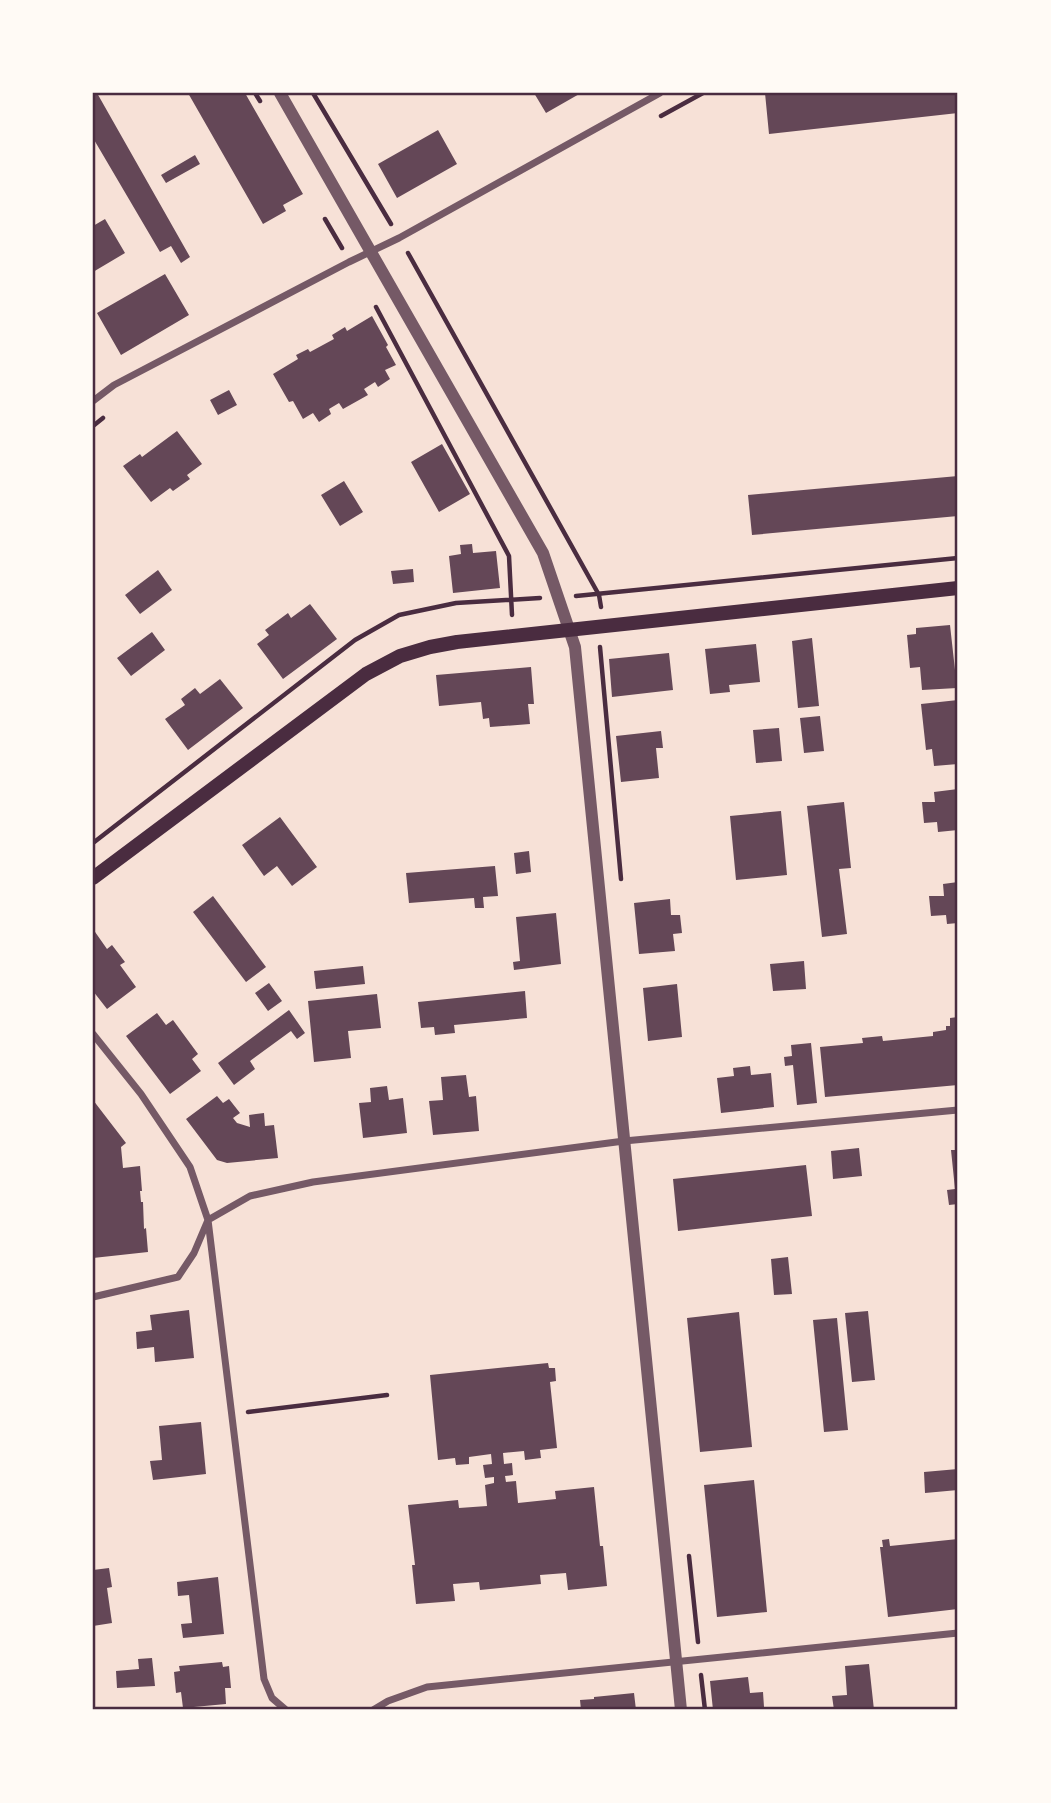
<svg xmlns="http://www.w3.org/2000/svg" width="1051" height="1803" viewBox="0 0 1051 1803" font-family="Poppins,sans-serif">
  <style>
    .building { fill: #644757 }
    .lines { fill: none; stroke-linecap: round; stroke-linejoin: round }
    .path { stroke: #4a2c40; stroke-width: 4.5 }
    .minor { stroke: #755966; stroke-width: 7 }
    .tertiary { stroke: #755966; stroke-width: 12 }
    .secondary { stroke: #4a2c40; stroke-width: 14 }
    .neatline { fill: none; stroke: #4a2c40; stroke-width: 2.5 }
  </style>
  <rect width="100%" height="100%" fill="#f7e1d7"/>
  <path class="building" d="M93,93h4l93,164 -9,6 -10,-17 -11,6 -67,-114z
    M188,93h57l58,101 -20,11 3,6 -23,13z
    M534,93h47l-35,20z
    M765,93h193v20l-189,21z
    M438,130l19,34 -60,34 -19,-34z
    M195,155l5,9 -34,19 -5,-8z
    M105,219l20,34 -32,19v-46z
    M165,274l24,41 -68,40 -24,-42z
    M372,316l16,29 -2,2 10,18 -11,5 5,9 -12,8 -3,-5 -11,7 4,6 -25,14 -4,-6 -10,6 2,5 -12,8 -6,-9 -10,6 -10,-18 -4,1 -16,-28 25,-15 -2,-4 12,-6 2,3 24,-13 -2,-4 13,-8 2,4z
    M229,390l8,15 -19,10 -8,-15z
    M177,431l25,33 -15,11 3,4 -17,12 -3,-3 -19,14 -28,-36 17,-12 2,3z
    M442,444l28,50 -31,18 -28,-50z
    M958,476v40l-206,19 -4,-40z
    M344,481l19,31 -23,14 -19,-31z
    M472,544l1,9 23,-2 4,37 -47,5 -4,-37 12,-2 -1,-9z
    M413,569l1,13 -21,2 -2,-13z
    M158,570l14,20 -32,24 -15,-19z
    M310,604l27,35 -54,40 -26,-35 12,-9 -4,-5 23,-17 3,5z
    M950,625l7,63 -35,2 -2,-23 -10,1 -3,-33 9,-1v-6z
    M152,632l13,18 -34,26 -14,-18z
    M812,638l7,68 -21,2 -6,-67z
    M756,644l4,38 -31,3 1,7 -20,2 -5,-45z
    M669,653l4,37 -61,7 -3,-38z
    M531,667l3,37h-6l2,20 -40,3 -1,-9 -6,1 -2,-17 -42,4 -3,-31z
    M220,679l23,29 -55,42 -23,-31 20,-14 -4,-6 14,-11 5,6z
    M958,700v64l-24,2 -2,-17 -6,1 -5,-46z
    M820,716l4,35 -20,2 -4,-35z
    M779,728l3,33 -26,2 -3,-33z
    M661,731l2,17h-7l3,30 -38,4 -5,-46z
    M958,789v41l-20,2 -1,-10 -13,1 -2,-21h13l-1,-10z
    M844,802l7,66 -12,1 8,65 -25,3 -15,-131z
    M781,811l6,64 -51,5 -6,-64z
    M280,817l37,50 -25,19 -15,-20 -13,10 -22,-31z
    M529,851l2,21 -15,2 -2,-21z
    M495,866l3,30 -15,1 1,11h-9l-1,-10 -65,5 -3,-30z
    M958,882v41l-11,1 -1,-9 -15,1 -2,-20h15l-1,-12z
    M213,896l53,71 -20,15 -53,-70z
    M670,899l1,16h9l2,18 -9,1 2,17 -36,3 -5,-51z
    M556,913l5,51 -47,6 -1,-8 7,-1 -4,-44z
    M93,929l14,20 5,-4 13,17 -5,3 16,22 -29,22 -14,-18z
    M804,961l2,28 -33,2 -3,-27z
    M363,966l2,18 -49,5 -2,-18z
    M269,983l13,18 -14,10 -13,-18z
    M677,984l5,53 -34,4 -5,-53z
    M525,991l2,27 -73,7 1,8 -20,2 -1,-8 -13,1 -3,-26z
    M377,994l4,34 -33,3 3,27 -37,4 -6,-61z
    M289,1010l16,23 -8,6 -6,-8 -41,30 5,8 -21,16 -16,-22z
    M157,1013l9,12 7,-5 25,34 -6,5 9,12 -31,23 -44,-58z
    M958,1017v68l-133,12 -5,-50 43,-4 -1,-5 20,-2 1,5 50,-5v-4l13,-2v-4h4v-8z
    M811,1043l6,60 -20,2 -4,-40 -8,1 -1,-9 8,-1 -1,-11z
    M750,1066l1,9 20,-2 3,34 -53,6 -4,-35 17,-2 -1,-8z
    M466,1075l3,22 7,-1 3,35 -46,4 -4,-34 14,-1 -2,-23z
    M387,1086l2,14 14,-2 4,35 -44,5 -4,-35 12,-1 -1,-14z
    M217,1096l6,7 6,-4 11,14 -7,5 4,5 13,4 -1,-12 15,-2 1,13 9,-1 4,33 -51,5 -10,-3 -31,-41z
    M93,1100l33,43 -5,4 2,21 17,-2 2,25h-2l1,11h2l1,27 2,-1 2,24 -55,6z
    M859,1148l3,28 -29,3 -2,-28z
    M951,1150h7v54l-9,1 -2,-15 8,-1z
    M806,1165l6,51 -134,15 -5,-52z
    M788,1257l4,37 -18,1 -3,-36z
    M189,1310l5,48 -39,4 -1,-15 -17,2 -1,-17 16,-2 -2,-15z
    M868,1311l7,69 -23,2 -7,-69z
    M739,1312l13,135 -52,5 -13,-134z
    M837,1318l11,112 -24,2 -11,-112z
    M548,1363l1,5h6l1,13 -6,1 7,66 -17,2 1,8 -16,2 -1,-9 -21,2 1,11 8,-1 1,12 -8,1 1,6 10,-1 2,22 38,-4 -1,-8 39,-4 6,59h3l4,40 -39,4 -2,-17 -26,2 1,9 -61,6 -1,-8 -26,2 2,17 -39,3 -4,-39h3l-7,-60 50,-5 1,8 28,-2 -2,-21 9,-2v-6l-9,1 -2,-13 9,-1 -1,-10 -22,3v7l-13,1 -1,-7 -17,2 -8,-85z
    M201,1422l5,52 -53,6 -3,-19 12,-1 -3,-34z
    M958,1469v21l-33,3 -1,-21z
    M754,1480l13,132 -50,5 -13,-132z
    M889,1539l1,7 68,-7v70l-70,8 -8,-70h3l-1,-7z
    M109,1568l3,19 -5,1 5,35 -19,3v-56z
    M218,1577l6,57 -41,4 -2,-14 11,-1 -3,-28 -11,1 -1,-14z
    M152,1658l3,28 -38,2 -1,-17 23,-2 -1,-10z
    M222,1662l1,5 6,-1 2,22h-6l1,16 -43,4 -2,-16 -5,1 -2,-21 6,-1 -1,-5z
    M869,1664l5,46h-40l-2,-14 15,-1 -2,-29z
    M748,1677l2,16 13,-1 1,15 -13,2v1h-38l-3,-29z
    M634,1693l2,17h-55l-1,-10 14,-1v-2z"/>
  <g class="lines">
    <path class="path" d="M255,93l5,8
      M313,93l78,131
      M661,116l42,-23
      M325,219l17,29
      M408,253l191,342 2,12
      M376,307l133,249 3,59
      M93,426l10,-8
      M576,596l382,-38
      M600,647l21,232
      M93,843l262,-203 44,-25 57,-12 84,-5
      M248,1412l139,-17
      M689,1556l9,86
      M701,1675l4,35"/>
    <path class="minor" d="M93,401l21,-16 235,-123 50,-24 261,-145
      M93,1034l48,60 49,73 18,53 56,459 8,19 14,12
      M93,1297l85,-20 16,-24 14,-33 42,-24 63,-14 311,-41 334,-31
      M373,1710l15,-9 39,-14 531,-54"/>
    <path class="tertiary" d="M280,93l263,460 32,94 106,1063"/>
    <path class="secondary" d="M93,878l273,-204 34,-18 30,-9 27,-5 501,-54"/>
  </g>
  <rect width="1051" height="1803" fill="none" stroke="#fffaf5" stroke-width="189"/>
  <rect x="94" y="94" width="862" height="1614" class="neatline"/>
</svg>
